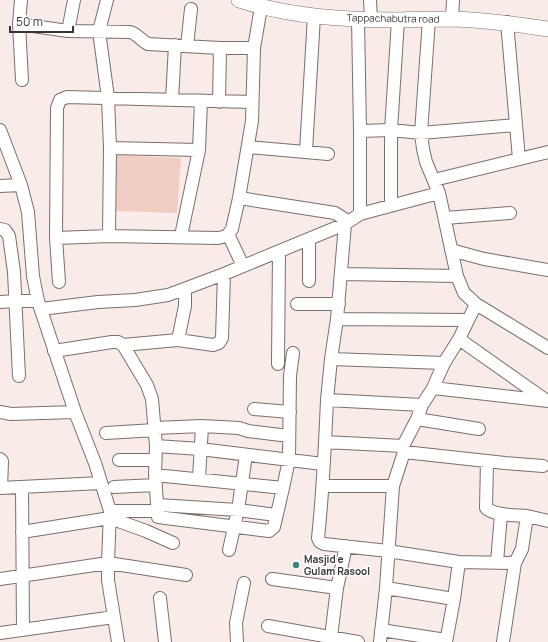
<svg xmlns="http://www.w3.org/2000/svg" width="548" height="642" viewBox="0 0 548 642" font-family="Manrope,sans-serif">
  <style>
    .green { fill: #f0cec3 }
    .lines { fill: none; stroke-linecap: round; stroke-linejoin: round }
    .minor-casing { stroke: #7a6f6b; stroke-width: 14 }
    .major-casing { stroke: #7a6f6b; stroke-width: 16 }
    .minor { stroke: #fff; stroke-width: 12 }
    .major { stroke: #fff; stroke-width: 15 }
    .poi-dot { fill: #3e857f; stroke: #fff; stroke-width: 1.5 }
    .labels { text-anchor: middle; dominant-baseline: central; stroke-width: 3; stroke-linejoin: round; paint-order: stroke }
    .street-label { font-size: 10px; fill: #393433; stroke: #fff }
    .poi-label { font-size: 10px; font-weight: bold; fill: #393433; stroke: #fff; text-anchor: start }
  </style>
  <rect width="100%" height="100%" fill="#f9ece8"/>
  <path class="green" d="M117,155l63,3 1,1 -4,54 -60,-2 -2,-1v-50z"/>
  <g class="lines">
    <g class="minor-casing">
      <path id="minor" d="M21,0l-2,24 3,56
        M107,0l-8,31 9,67 2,50 -1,88
        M370,0l1,19
        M358,19l2,112 31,-1 30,3 95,-8
        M429,19l-8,114 2,16 3,13 13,31 18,83 7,17 12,11 72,44
        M452,19l1,-19
        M507,22l12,137
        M19,24l49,7 62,1c8,2 11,9 18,12l72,4h34
        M68,31l6,-31
        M187,46l4,-37
        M172,100l3,-55
        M219,102l1,-54
        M252,102l-185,-5 -7,3 -3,8 -1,130 53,-2 109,2 9,-2 5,-7 7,-31 13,-77 2,-73 7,-41
        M0,130l21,55 7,27 5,64 5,25 37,111 20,51 15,48 -2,52v17l10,62
        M248,147l80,7
        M110,148l89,2
        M306,151l8,-135
        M434,180l114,-28
        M0,186l21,-1
        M239,198l96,15 8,5 2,6 -8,95 -6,40 -4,41 95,5
        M391,205v-75l7,-110
        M360,214v-83
        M445,218l65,-5
        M0,229l5,1 4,6 5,36 5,104
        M228,234l15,32
        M181,236l18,-86 2,-49
        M56,238l3,44
        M451,250l33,9 64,11
        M342,274l115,2
        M309,281v-42
        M0,302l16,-1h22
        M297,304h42
        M41,309l57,-7 37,-2 33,-5 56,-21 121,-50 15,-10 79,-21
        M337,319l131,1
        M459,339l85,60
        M178,340l35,5 6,-2 3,-5 2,-64
        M123,345l55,-5 7,-34v-17
        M54,351l58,-9h6l5,3 24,40 5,14 4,47 -1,29 3,42 111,14 5,-4 9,-39 6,-28 1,-84 3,-23
        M331,359l113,4
        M278,364l1,-113
        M433,388l115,13
        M327,400c-2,46 -4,92 -9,138l2,4 4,2 64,7 71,11 -5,37 -8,43
        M254,409l36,3
        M0,412l11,2 64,-2
        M417,419l62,10
        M155,428l47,-2 37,2 9,3 41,5
        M106,433l49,-3
        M325,442l78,4
        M156,446l44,3 123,15
        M404,452l101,11 38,3
        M0,459l2,2 -1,27
        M119,460h36
        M487,461l-1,47c9,8 29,7 41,8
        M155,475l128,13
        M199,479l3,-53
        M323,486h70
        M22,487l1,143
        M114,487l42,-2
        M0,488l101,-5
        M158,505l80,5 38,5
        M110,511h48
        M22,532l88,-14 36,13 27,12
        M229,550l9,-40 8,-55
        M459,562l56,1
        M497,562l4,-48
        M0,579l108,-16 78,12
        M272,579l65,9
        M386,588l68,11
        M160,598l5,44
        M268,626l90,16
        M381,630l65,10
        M0,633l114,-16
        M331,637l6,-49 9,-42
        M237,642l-1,-19 8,-40
        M380,642l6,-54 7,-102 11,-34 -1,-6 14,-27 5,-14 11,-17 11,-25 15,-24 17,-35
        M503,642l12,-79 7,-14 5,-33 21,5"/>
    </g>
    <g class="major-casing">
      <path id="major" d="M239,0c51,17 107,20 160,20 17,-1 35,-1 52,-1 33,1 65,5 97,10"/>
    </g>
    <use href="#minor" class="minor"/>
    <use href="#major" class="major"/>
  </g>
  <circle class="poi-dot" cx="296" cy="565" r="4"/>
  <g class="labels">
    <g class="street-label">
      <text transform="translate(393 18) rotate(1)">Tappachabutra road</text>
    </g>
    <g class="poi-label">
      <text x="304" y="559">Masjid e<tspan x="304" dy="12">Gulam Rasool</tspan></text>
    </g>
  </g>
  <path d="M10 26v6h63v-6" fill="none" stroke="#393433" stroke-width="2"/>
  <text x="16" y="26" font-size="12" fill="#393433" stroke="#ffffff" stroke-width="3" paint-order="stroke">50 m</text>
</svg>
